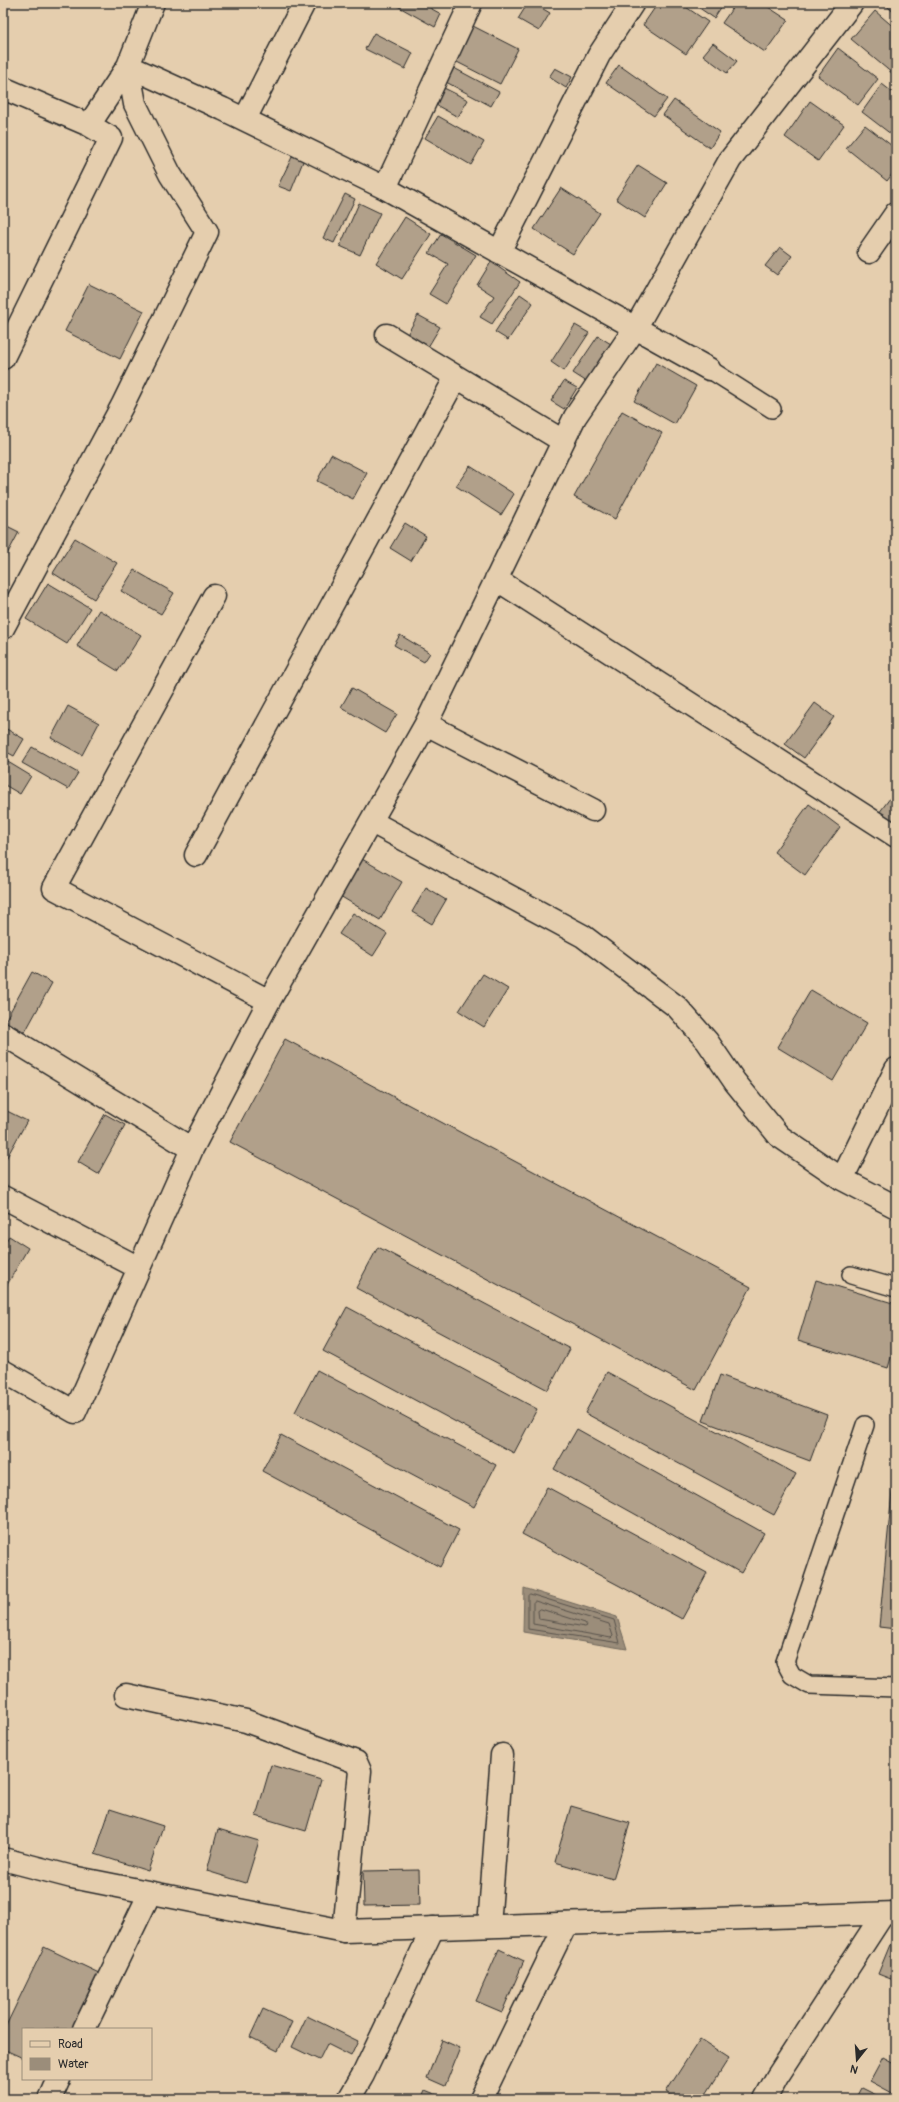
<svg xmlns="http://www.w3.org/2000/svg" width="899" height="2102" viewBox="0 0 899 2102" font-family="Pangolin,sans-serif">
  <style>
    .water { fill: #9b8d7a; stroke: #6e665a }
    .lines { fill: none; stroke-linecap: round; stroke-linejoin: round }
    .shore { stroke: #58524b; stroke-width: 1 }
    .building { fill: #b1a08a; stroke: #2b2b2b }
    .service-casing { stroke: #2b2b2b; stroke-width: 20 }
    .minor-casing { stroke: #2b2b2b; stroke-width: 25 }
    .tertiary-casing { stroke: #2b2b2b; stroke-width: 25 }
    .service { stroke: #e5ceae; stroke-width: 17 }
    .minor { stroke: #e5ceae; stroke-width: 22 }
    .tertiary { stroke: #e5ceae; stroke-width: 22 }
  </style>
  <rect width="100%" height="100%" fill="#e5ceae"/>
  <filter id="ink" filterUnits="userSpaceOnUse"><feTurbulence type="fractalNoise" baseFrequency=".025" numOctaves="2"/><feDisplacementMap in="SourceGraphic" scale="8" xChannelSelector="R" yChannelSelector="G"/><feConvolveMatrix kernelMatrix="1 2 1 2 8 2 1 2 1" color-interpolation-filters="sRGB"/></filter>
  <g filter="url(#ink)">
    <path class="water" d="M524,1588l93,29 10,32 -104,-17z"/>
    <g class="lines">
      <path class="shore" d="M530,1594l84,26 6,23 -92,-14v-33z
        M535,1601l74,23 4,12 -2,2 -78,-14v-21z
        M541,1609l44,14 2,3 -2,1 -46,-8 -1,-8z"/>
    </g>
    <path class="building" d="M392,3h29l20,11 -6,13z
      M528,3h5l17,10 -11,18 -21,-12z
      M658,3h22l28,19 -22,32 -43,-29z
      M692,3h32l-10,15z
      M736,3h26l26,17 -23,32 -43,-29z
      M883,3h13v11z
      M875,11l21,18v41l-3,4 -42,-35z
      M471,25l47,24 -18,35 -47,-24z
      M374,33l39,20 -8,16 -40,-20z
      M713,43l24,18 -10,12 -24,-18z
      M838,48l40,31 -20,26 -40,-29z
      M619,65l48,34 -13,17 -48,-33z
      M454,68l45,24 -8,14 -45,-24z
      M555,68l17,9 -6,11 -17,-11z
      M882,84l14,11v43l-34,-26z
      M444,88l24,12 -10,17 -22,-12z
      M674,100l46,32 -10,16 -47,-33z
      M810,101l34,24 -26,36 -33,-24z
      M438,116l46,26 -13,23 -46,-27z
      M865,125l31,24v20l-9,12 -41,-33z
      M293,155l11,4 -13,32 -13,-5z
      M638,165l29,18 -22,35 -29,-19z
      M561,188l39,25 -27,41 -39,-25z
      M345,194l10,5 -21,44 -11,-5z
      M359,203l21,10 -20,42 -20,-9z
      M405,217l26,17 -29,45 -26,-16z
      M441,234l35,21 -30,49 -17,-10 19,-30 -19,-11z
      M780,247l12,9 -15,19 -12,-9z
      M491,262l29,20 -28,42 -12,-7 14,-21 -17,-11z
      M89,284l55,27 -24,48 -55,-28z
      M520,294l13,9 -25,37 -13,-8z
      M418,315l22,12 -15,25 -21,-12z
      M575,325l14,8 -25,38 -13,-9z
      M598,336l13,8 -24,38 -14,-9z
      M656,363l40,23 -21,38 -41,-23z
      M564,381l13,7 -13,21 -13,-8z
      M622,411l40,22 -47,86 -41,-22z
      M331,454l36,19 -14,26 -36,-18z
      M470,466l44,28 -13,21 -45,-29z
      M405,523l21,13 -15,25 -21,-13z
      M3,524l16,8 -16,30z
      M75,538l42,25 -23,36 -41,-26z
      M134,570l40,23 -13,21 -40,-23z
      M48,583l42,25 -23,36 -41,-25z
      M99,610l42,25 -23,36 -41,-25z
      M400,635l30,18 -6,9 -30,-17z
      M352,688l45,26 -12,19 -44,-26z
      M815,703l19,14 -30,41 -19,-14z
      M68,706l31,17 -17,32 -31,-17z
      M3,727l21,12 -10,17 -11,-6z
      M32,747l46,26 -10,16 -46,-26z
      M3,759l28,17 -11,18 -17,-10z
      M896,790v34l-17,-11z
      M809,804l31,23 -35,48 -31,-23z
      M362,859l40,23 -22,38 -40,-24z
      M426,888l20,12 -14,24 -20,-12z
      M353,913l34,21 -14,22 -34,-22z
      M32,972l20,11 -27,49 -20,-11z
      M483,974l25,15 -24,38 -25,-16z
      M811,990l56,33 -34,58 -56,-34z
      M285,1039l466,248 -55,103 -466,-248z
      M7,1111l20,10 -24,43v-46z
      M105,1114l20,11 -27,49 -20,-12z
      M9,1236l19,12 -25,44v-46z
      M378,1247l192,102 -22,41 -192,-102z
      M816,1280l80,24v37l-8,27 -90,-28z
      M347,1307l190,102 -23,44 -191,-102z
      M317,1370l179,95 -22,42 -179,-95z
      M607,1372l189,102 -22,41 -189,-102z
      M720,1375l107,40 -17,46 -107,-40z
      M577,1429l187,104 -23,40 -187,-104z
      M281,1435l178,95 -19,37 -178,-96z
      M896,1450v179l-17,-2z
      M547,1487l160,86 -25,46 -160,-85z
      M271,1765l50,15 -15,51 -50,-15z
      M571,1806l59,17 -17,56 -58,-17z
      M110,1809l53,17 -15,45 -53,-17z
      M218,1829l41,12 -13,42 -39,-12z
      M419,1870l1,35 -56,1 -1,-35z
      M896,1930v51l-18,-7z
      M44,1947l57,27 -26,55h-52v29l-20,-9v-17z
      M499,1949l25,12 -22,51 -26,-11z
      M263,2009l29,13 -14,29 -28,-14z
      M307,2016l51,25 -7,15 -24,-12 -8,16 -27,-13z
      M700,2039l29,19 -26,41h-26l-11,-7z
      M442,2040l18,8 -15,38 -18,-8z
      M883,2057l13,7v31l-26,-14z
      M862,2088l22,11h-28z
      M425,2090l22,9h-26z"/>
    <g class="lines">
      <g class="service-casing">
        <path id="service" d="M709,369l63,40
          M851,1275l45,13
          M865,1425l-80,237 7,13 17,10 87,3"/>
      </g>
      <g class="minor-casing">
        <path id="minor" d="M3,88l86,37 22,13 -108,220
          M245,119l59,-116
          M89,125l39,-59 95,43 162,79 324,181
          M385,188l86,-185
          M499,252l100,-197 34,-52
          M869,252l27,-39
          M387,335l176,106
          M496,579l400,257
          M214,596l-160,292 215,113
          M3,628l119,-222 85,-174 -37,-58 -35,-70 -7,-38 25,-63
          M426,724l167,86
          M372,822l211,114 94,71 30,34 28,41 44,54 63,43 54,28
          M196,855l260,-478
          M3,1034l189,115
          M842,1179l54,-110
          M3,1197l136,71
          M3,1371l72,41 117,-263 77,-148 157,-277 149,-307 61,-90 94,-167 122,-157
          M126,1695l120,26 110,41 4,9 -16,160
          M489,1926l13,-171
          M84,2029l66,-136
          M50,2099l9,-20
          M349,2099l14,-24 70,-147
          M481,2099l85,-175
          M765,2099l12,-22 106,-163"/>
      </g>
      <g class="tertiary-casing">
        <path id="tertiary" d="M3,1859l69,18 272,54 552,-18"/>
      </g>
      <use href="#service" class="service"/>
      <use href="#minor" class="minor"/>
      <use href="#tertiary" class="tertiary"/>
    </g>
  </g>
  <rect width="899" height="2102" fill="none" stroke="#e5ceae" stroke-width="16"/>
  <rect x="8" y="8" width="883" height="2086" fill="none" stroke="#2b2b2b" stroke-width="1.5" filter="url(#ink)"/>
  <rect x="22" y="2028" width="130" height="52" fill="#e5ceae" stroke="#9b8d7a"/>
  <rect x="30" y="2041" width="20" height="6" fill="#e5ceae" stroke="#9b8d7a"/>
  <text x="58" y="2048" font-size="12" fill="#2b2b2b">Road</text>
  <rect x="30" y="2058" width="20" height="12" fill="#9b8d7a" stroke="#9b8d7a"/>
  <text x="58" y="2068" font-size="12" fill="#2b2b2b">Water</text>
  <g transform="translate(857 2060) rotate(197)" stroke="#e5ceae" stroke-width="3" paint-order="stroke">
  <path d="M0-3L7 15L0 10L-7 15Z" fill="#2b2b2b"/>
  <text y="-6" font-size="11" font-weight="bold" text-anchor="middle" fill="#2b2b2b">N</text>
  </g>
</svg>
